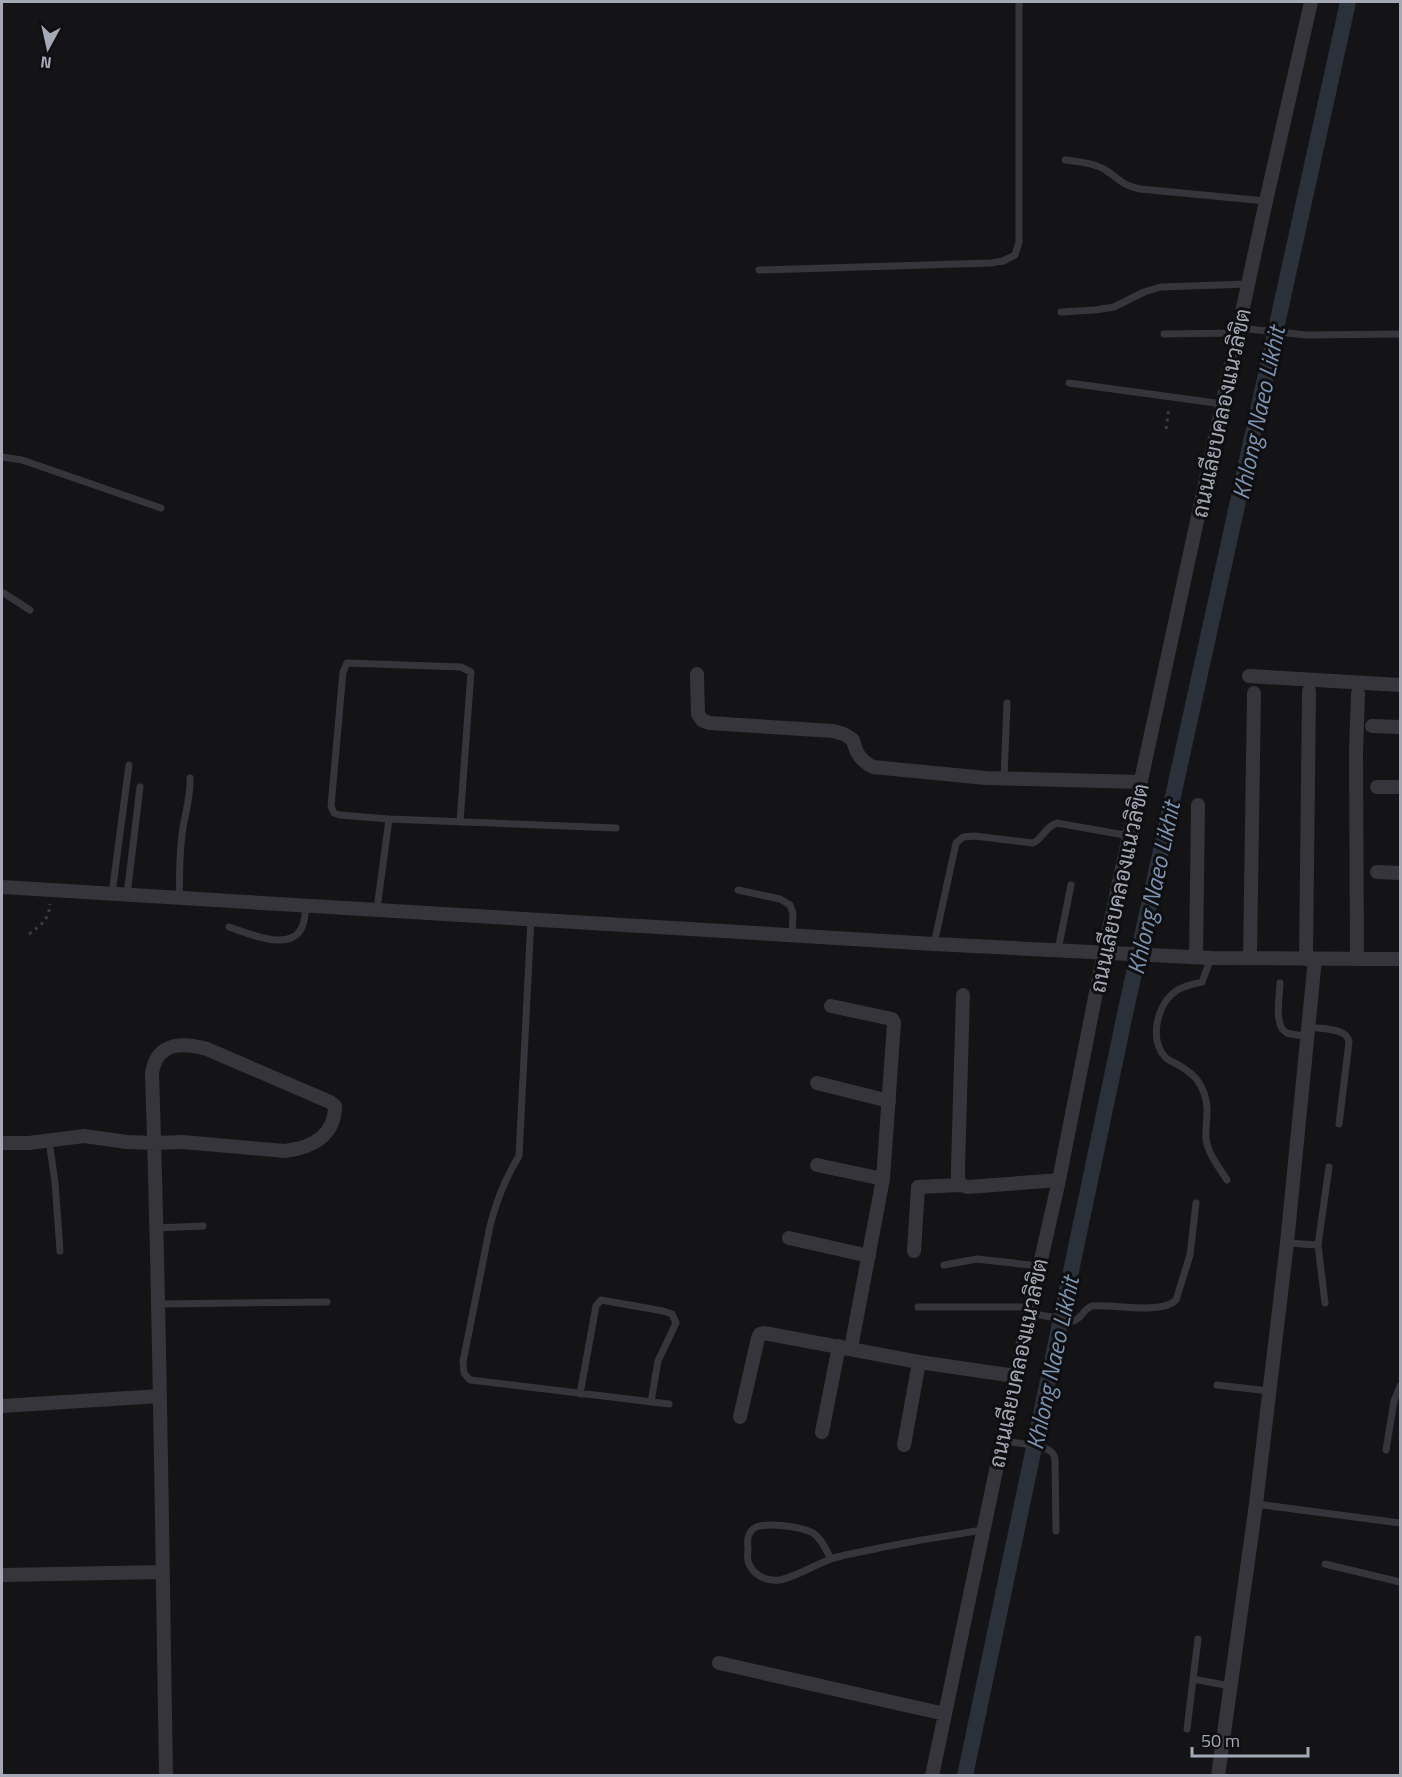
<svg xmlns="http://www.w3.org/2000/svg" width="1402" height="1777" viewBox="0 0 1402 1777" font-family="'Titillium Web',Sarabun,sans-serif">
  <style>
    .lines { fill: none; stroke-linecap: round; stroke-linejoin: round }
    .canal { stroke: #2a313a; stroke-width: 16 }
    .path { stroke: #3b3c42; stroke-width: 3; stroke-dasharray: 3 4.5; stroke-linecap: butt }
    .lane { stroke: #35353b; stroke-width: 7 }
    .street { stroke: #35353b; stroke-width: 14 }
    .labels { text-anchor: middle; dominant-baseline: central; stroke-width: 6; stroke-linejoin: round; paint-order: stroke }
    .street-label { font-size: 22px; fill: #a5a9b6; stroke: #0f0f11 }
    .water-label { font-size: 24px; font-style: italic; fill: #7b94b2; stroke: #0f0f11 }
  </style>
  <rect width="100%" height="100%" fill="#141416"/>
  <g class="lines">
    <path class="canal" d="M965,1776l160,-762 223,-1012"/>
    <path class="path" d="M1166,429l3,-21
      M29,934c12,-9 20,-14 21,-30"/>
    <path class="lane" d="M1065,160c14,2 30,3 42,11 15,10 13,13 33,18l126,12
      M759,270l232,-7 12,-2 12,-6 4,-13v-240
      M1061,312l34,-2 19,-3 30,-15 17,-5 87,-3
      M1239,328l68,7 93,-1
      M1164,334l74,-1
      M1069,383l154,21
      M2,457l20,3 139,48
      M2,592l28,18
      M1004,779l3,-76
      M389,819l-49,-4 -6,-2 -3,-7 12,-134 4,-9 114,4 10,5 -11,150
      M738,890l42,9 10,6 3,8 -1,23
      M112,894l17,-129
      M127,895l13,-108
      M179,898c1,-21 0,-42 3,-63 2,-19 9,-37 8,-57
      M377,909l12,-90 227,9
      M531,919l-12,237c-13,21 -23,46 -29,70l-27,136 1,11 6,7 199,24
      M229,927c18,6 60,25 72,2 4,-6 4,-16 5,-24
      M934,944l22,-101 7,-6 11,-1 59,7c10,-5 13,-17 24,-20l73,13
      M1058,950l13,-65
      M1211,958l-9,24c-8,2 -19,4 -26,9 -19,13 -27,48 -11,66 3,3 8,5 12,7 14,9 21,13 27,29 6,15 1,31 2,46 2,15 13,28 21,41
      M1280,983c0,12 -7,44 7,50 5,2 14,2 19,3
      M1307,1027c13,2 40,0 42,15l-10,82
      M49,1141l6,41 5,69
      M157,1228l46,-2
      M1287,1243l31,2 7,58
      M1318,1245l11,-78
      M944,1265l33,-6 62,7
      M159,1304l168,-2
      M918,1307h112
      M1029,1313l44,8c9,-2 10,-12 19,-15 21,-2 69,9 84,-6l14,-45 6,-52
      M1217,1385l52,6
      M580,1394l16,-88 5,-6 62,11 9,3 4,9 -18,38 -7,41
      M1002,1441c12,2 39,3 48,10 4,3 4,4 5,9l1,71
      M1386,1450l8,-49 6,-15
      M1256,1504l144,19
      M831,1559c-5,-9 -9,-20 -18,-26 -11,-6 -52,-13 -61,-3 -5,5 -5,11 -4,18 0,4 -1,9 0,13 4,14 19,21 32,19 18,-4 34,-15 51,-21 14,-5 30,-7 44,-10 36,-8 72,-13 108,-19
      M1325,1564l75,18
      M1193,1679l5,-40
      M1187,1729l6,-50 37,7"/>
    <path class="street" d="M697,674l1,40 4,6 7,3 124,8 11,3 9,6c3,13 7,20 20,27l113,11 155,4
      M1249,676l151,9
      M1372,726l28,1
      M1377,787h23
      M1377,872l23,1
      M2,887l932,57 277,14 189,1
      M1196,957l2,-152
      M1250,958l4,-265
      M1306,959l3,-268
      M1357,959l-1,-207 2,-59
      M963,995l-5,172v12l3,6 7,2 91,-7
      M831,1006l61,13 2,4 -11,156 -32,169
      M817,1083l72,18
      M2,1143h27l55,-7 43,6 27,1 29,-1 102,9c26,-3 50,-15 50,-45l-5,-4 -123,-53c-25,-7 -51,-7 -55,25 8,233 10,467 14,702
      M817,1165l66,14
      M789,1238l80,18
      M914,1251l4,-64 43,-2
      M2,1406l158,-10
      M740,1417l18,-79 2,-4 4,-1 155,29 96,14
      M822,1432l17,-86
      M904,1445l15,-83
      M2,1575l161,-3
      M719,1663l226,51
      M932,1776l97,-463 30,-133 45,-228 162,-751 45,-199
      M1218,1776l38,-272 31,-261 28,-284"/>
  </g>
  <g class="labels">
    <g class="street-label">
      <text transform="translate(1221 413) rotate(-78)">ถนนเลียบคลองแนวลิขิต</text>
      <text transform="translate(1119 888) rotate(-78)">ถนนเลียบคลองแนวลิขิต</text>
      <text transform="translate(1018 1363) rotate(-78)">ถนนเลียบคลองแนวลิขิต</text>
    </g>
    <g class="water-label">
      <text transform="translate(1258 413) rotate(-78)">Khlong Naeo Likhit</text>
      <text transform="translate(1153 888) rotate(-78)">Khlong Naeo Likhit</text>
      <text transform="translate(1052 1363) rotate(-78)">Khlong Naeo Likhit</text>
    </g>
  </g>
  <rect width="1402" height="1777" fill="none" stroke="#a5a9b6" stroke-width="6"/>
  <g transform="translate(48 48) rotate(188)" stroke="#0f0f11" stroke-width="4.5" paint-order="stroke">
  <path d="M0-4.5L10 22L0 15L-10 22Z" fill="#a5a9b6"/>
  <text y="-9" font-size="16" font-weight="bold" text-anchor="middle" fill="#a5a9b6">N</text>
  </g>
  <path d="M1192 1747v9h116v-9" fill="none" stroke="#a5a9b6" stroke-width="3"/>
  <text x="1201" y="1747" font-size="18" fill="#a5a9b6" stroke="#0f0f11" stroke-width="4.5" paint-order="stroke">50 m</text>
</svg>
